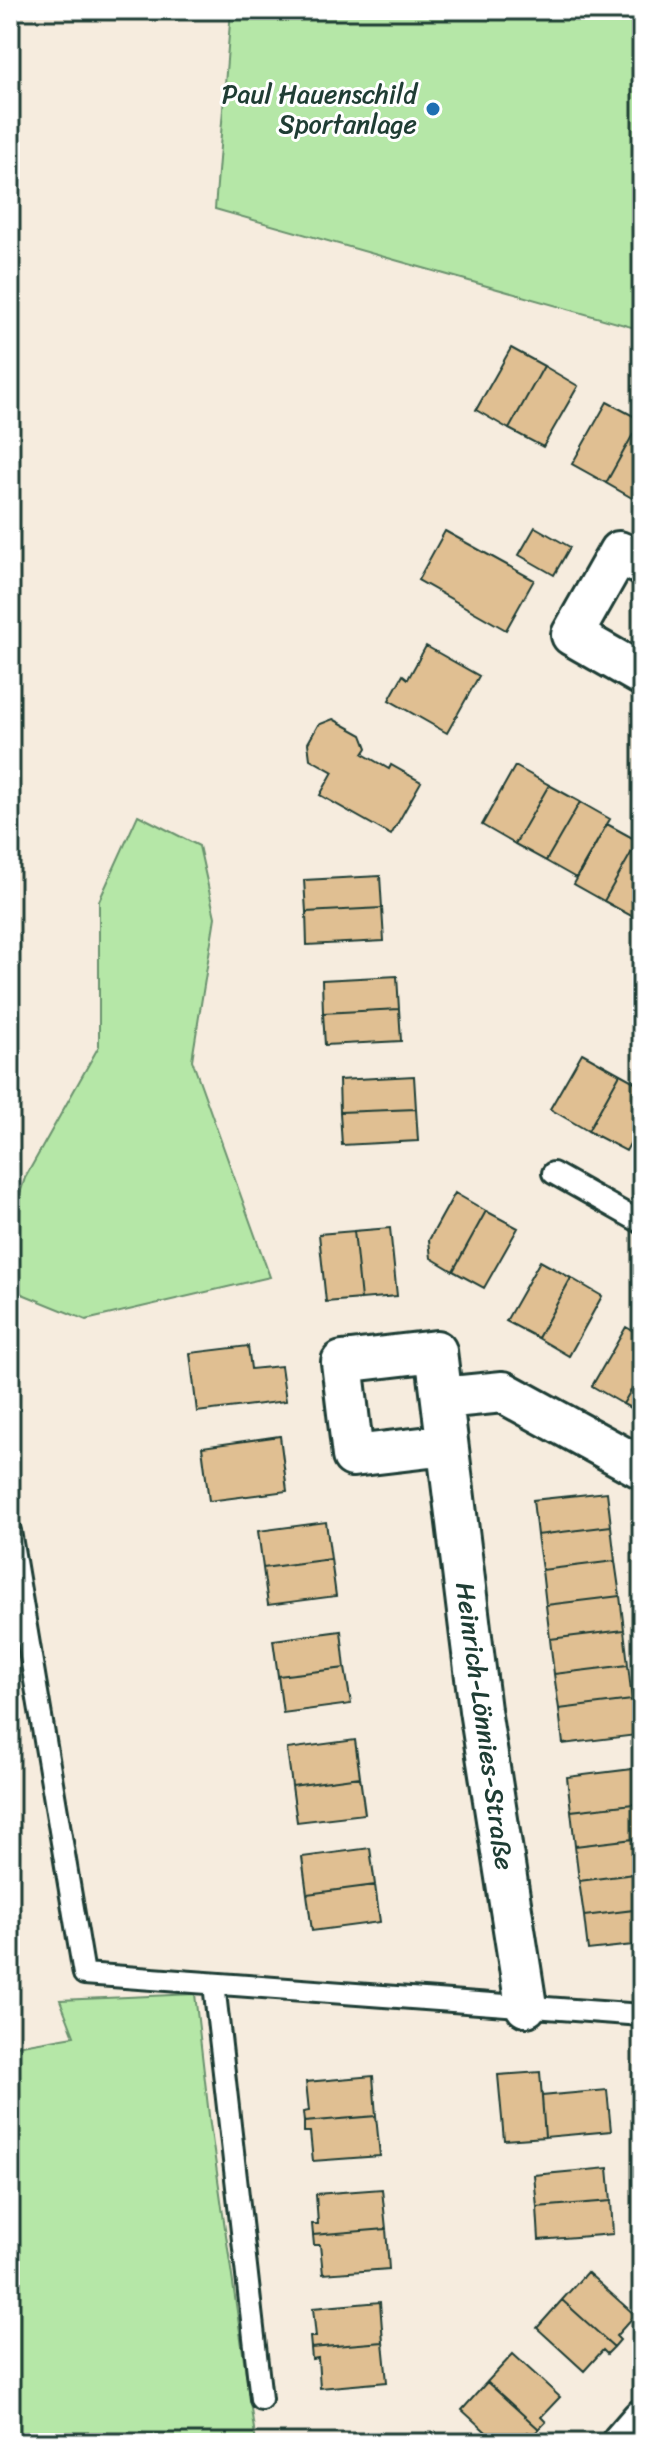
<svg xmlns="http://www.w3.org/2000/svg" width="652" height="2453" viewBox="0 0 652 2453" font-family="Sriracha,sans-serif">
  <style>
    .green { fill: #b5e7a7; stroke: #6a926e; stroke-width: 2 }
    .building { fill: #e0bf92; stroke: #1f3d34; stroke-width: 2 }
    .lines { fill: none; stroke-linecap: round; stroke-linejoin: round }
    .lane-casing { stroke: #1f3d34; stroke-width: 26 }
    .street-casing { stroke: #1f3d34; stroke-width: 46 }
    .lane { stroke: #fff; stroke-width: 20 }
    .street { stroke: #fff; stroke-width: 40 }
    .poi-dot { fill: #1f6fb2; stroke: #fff; stroke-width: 3 }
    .labels { text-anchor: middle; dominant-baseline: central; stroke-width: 6; stroke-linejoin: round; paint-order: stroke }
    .poi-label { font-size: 26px; fill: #1f3d34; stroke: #fff; text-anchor: end }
    .street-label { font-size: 26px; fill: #1f3d34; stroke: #fff }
  </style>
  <rect width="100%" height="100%" fill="#f6ecde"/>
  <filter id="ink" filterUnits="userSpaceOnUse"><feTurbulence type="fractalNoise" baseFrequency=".0125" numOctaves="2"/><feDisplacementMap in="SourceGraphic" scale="16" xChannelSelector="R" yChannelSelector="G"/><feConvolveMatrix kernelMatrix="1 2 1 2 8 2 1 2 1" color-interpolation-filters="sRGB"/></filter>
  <g filter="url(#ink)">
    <path class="green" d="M231,10h411v320l-427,-121z
      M138,815l61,31 16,71 -23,143 78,217 -184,43 -76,-31v-64l15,-47 74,-132v-145z
      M195,1994l15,130 46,319h-246v-396l64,-11 -14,-36z"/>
    <path class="building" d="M511,348l33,18 -35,63 -33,-19z
      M544,366l34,20 -35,61 -34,-18z
      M607,402l34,18 -35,63 -34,-19z
      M641,420l1,77 -3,5 -33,-19z
      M535,527l35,20 -16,28 -35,-20z
      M445,531l89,49 -28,50 -88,-50z
      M426,646l53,30 -32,57 -58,-33 14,-25 5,4z
      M333,719l29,16 5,13 -4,6 26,15 2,-4 30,17 -30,53 -71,-40 13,-23 -23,-13 -2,-16 10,-18z
      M515,766l34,19 -34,59 -33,-19z
      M549,785l31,17 -34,59 -31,-17z
      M580,802l30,17 -34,59 -30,-17z
      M607,824l31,17 -34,60 -30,-17z
      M638,841l4,2v63l-7,12 -31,-17z
      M380,876l2,32 -76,4 -2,-32z
      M382,908l2,33 -77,4 -1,-33z
      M397,976l2,33 -76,4 -1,-33z
      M399,1009l2,32 -76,4 -2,-32z
      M582,1053l38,21 -32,57 -38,-22z
      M620,1074l22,12v36l-16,29 -38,-20z
      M414,1076l2,33 -76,3 -1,-32z
      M416,1109l2,32 -76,4 -2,-33z
      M455,1193l31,18 -33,60 -22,-13 -2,-18z
      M486,1211l32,17 -34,60 -31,-17z
      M390,1228l7,68 -36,3 -7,-68z
      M354,1231l7,68 -35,3 -7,-68z
      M540,1261l31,17 -33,60 -32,-17z
      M571,1278l31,18 -33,60 -31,-18z
      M626,1327l16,9v35l-19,33 -31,-18z
      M248,1346l3,23 30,-3 5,35 -89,11 -7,-59z
      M642,1371v43l-19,-10z
      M280,1436l7,55 -78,10 -7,-54z
      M607,1492l4,34 -74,9 -4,-35z
      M326,1522l5,37 -68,9 -5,-37z
      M611,1526l4,35 -73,9 -5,-35z
      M331,1559l5,37 -68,9 -5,-37z
      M615,1561l5,35 -74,9 -4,-35z
      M620,1596l4,34 -74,9 -4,-34z
      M624,1630l4,35 -74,9 -4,-35z
      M341,1631l4,37 -67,8 -5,-36z
      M628,1665l4,35 -73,9 -5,-35z
      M345,1668l6,36 -68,9 -5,-37z
      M632,1700l5,35 -74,9 -4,-35z
      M355,1740l5,37 -68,9 -5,-37z
      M641,1768l1,35 -71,8 -4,-34z
      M360,1777l5,37 -68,8 -5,-36z
      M642,1803v35l-67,8 -4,-35z
      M642,1838v35l-63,8 -4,-35z
      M370,1848l5,37 -68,9 -5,-37z
      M642,1873v36l-58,7 -5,-35z
      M375,1885l5,37 -68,9 -5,-37z
      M642,1909v35l-54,6 -4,-34z
      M540,2072l5,65 -41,3 -6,-65z
      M373,2076l3,40 -72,6 -1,-10 6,-1 -3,-29z
      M607,2090l4,41 -66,6 -3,-41z
      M376,2116l4,40 -67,5 -3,-29h-6v-10z
      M608,2168l3,33 -74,6 -3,-32z
      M382,2189l4,40 -73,6 -1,-11h6l-2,-30z
      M611,2201l2,33 -74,6 -2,-33z
      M386,2229l3,40 -66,5 -3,-29h-6l-1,-10z
      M587,2272l48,43 -19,21 4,4 -6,7 -52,-47z
      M562,2300l52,47 -7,7 -4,-4 -19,21 -47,-43z
      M380,2302l3,40 -72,6 -1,-11h6l-3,-29z
      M383,2342l4,40 -67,6 -2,-30 -6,1 -1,-11z
      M513,2354l47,43 -19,20 5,5 -7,7 -52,-47z
      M487,2382l52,47 -6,7 -5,-4 -10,11h-20l-36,-33z"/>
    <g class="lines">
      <g class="lane-casing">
        <path id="lane" d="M553,1173l89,50
          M10,1531l74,443 558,41
          M214,1984l47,415"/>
      </g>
      <g class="street-casing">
        <path id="street" d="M642,565l-23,-13 -47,83 70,40
          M442,1398l61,-6 139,76
          M447,1445l-94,11 -11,-94 94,-11 44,359 46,296
          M622,2443l20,-23"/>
      </g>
      <use href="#lane" class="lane"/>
      <use href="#street" class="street"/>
    </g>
  </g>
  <circle class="poi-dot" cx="433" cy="109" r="8"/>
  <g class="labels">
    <g class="poi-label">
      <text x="417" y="94">Paul Hauenschild<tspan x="417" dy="30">Sportanlage</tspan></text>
    </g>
    <g class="street-label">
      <text transform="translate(485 1726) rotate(82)">Heinrich-Lönnies-Straße</text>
    </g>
  </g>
  <rect width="652" height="2453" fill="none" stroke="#fff" stroke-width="40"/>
  <rect x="20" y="20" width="612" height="2413" fill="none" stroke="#1f3d34" stroke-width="3" filter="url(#ink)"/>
</svg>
